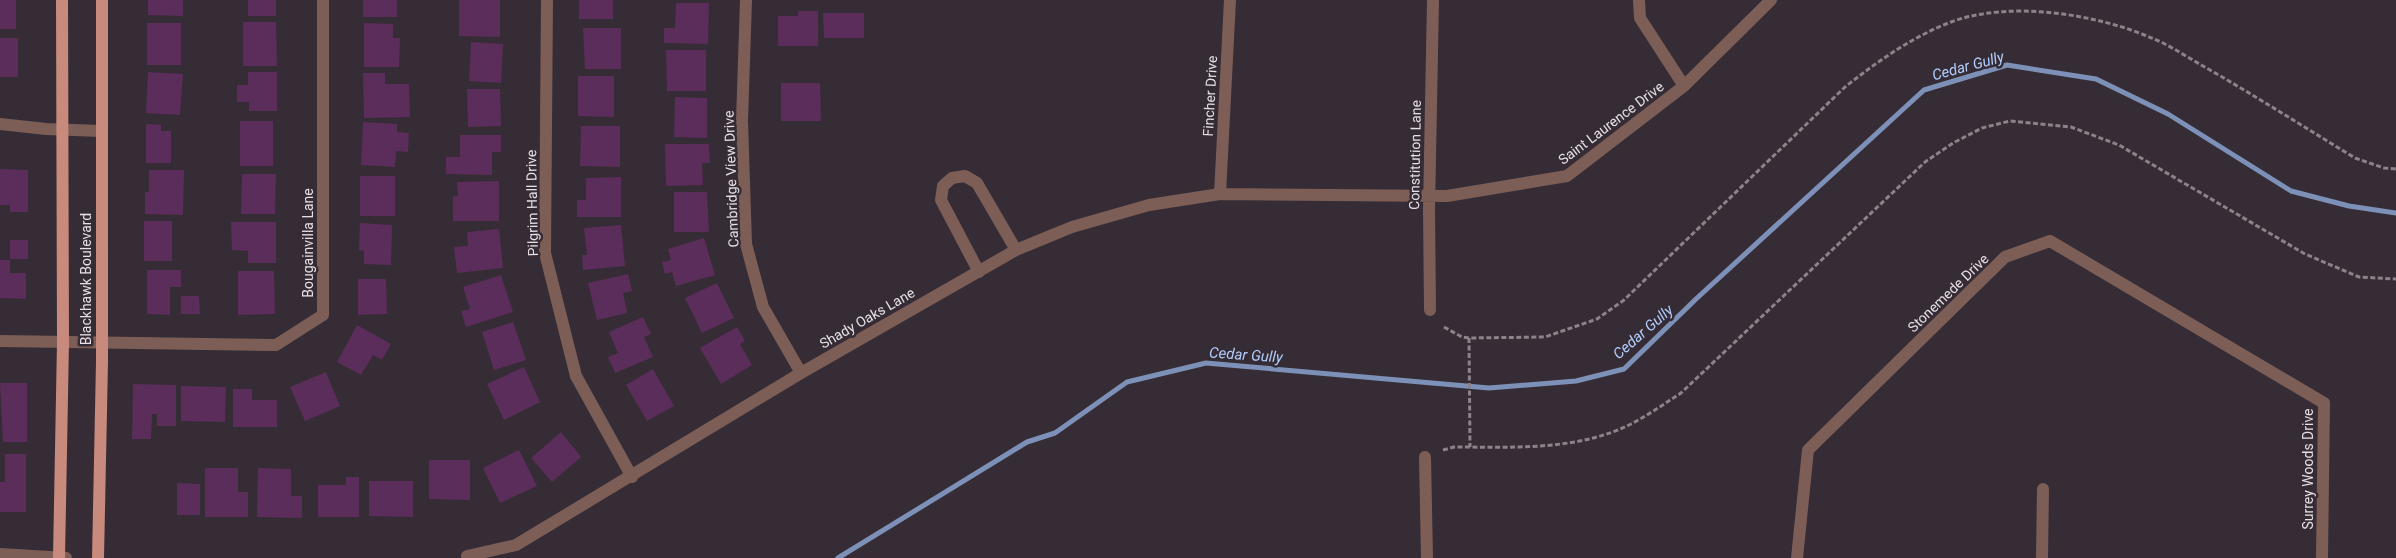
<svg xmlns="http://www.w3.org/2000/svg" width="2396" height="558" viewBox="0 0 2396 558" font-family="Roboto,sans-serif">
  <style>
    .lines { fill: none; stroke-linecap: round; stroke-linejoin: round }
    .stream { stroke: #7d91b8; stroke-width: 5 }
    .building { fill: #5b2d5a }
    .path { stroke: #8b828a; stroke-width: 3; stroke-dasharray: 5 2.5; stroke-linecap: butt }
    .minor { stroke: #7c5e57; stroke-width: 12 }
    .major { stroke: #c88a7d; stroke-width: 12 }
    .labels { text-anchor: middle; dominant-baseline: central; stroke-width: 5; stroke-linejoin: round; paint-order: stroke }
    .street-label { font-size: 14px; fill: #e6dfe5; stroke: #362c35 }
    .water-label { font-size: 15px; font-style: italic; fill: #b1cdfd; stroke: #362c35 }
  </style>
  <rect width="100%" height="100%" fill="#362c35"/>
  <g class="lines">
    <path class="stream" d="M838,558l189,-116 28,-9 72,-51 79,-19 283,25 87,-7 48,-12 72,-70 228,-209 83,-25 89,14 72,35 123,77 58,15 47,7"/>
  </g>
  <path class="building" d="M0,0h16v29h-16z
    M148,0h35v16l-35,-1z
    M248,0h28v16h-28z
    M363,0h34v17h-34z
    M459,0h41v37l-41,-1z
    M579,0h34v19h-34z
    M676,3h33l-1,41 -44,-1v-15h11z
    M798,11h20v35h-40v-30h20z
    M823,13h41v25h-40z
    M243,22h33l1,44h-34z
    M147,23h34v42h-34z
    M364,23l29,1v14h7l-1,29h-35z
    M583,28h38v41h-36z
    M0,38h18v39h-18z
    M471,42l32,2 -2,39 -32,-2z
    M666,50h40v41h-39z
    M148,72l35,2 -3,41 -34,-2z
    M248,72h29v39h-28v-9h-12v-17h11z
    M363,73h22v11h24l1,33 -46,1z
    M578,76h36v41l-36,-1z
    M781,83h39l1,38h-40z
    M467,89h33l1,37 -33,1z
    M675,97l32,1v40l-33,-1z
    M240,121h33v45h-33z
    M363,122l34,2v8l12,1 -1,19 -12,-1 -1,16 -34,-2z
    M146,124l15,1v6h10v32h-25z
    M581,126h39v41l-40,-1z
    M460,135h41v17h-9v23l-46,-1v-17h14z
    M665,144h44l1,19h-8l1,22 -37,1z
    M0,169l28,1v42h-18v-7h-10z
    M149,170h35l-1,45 -38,-1v-22h4z
    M242,174h34l-1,40h-34z
    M360,176h35v40h-35z
    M621,177v40h-44v-17h9v-22z
    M499,181v40h-46v-25h5l-1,-14z
    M674,192h33l2,40h-35z
    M144,221h28v40h-28z
    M231,222h45v41h-28v-12l-16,-1z
    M360,223l32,2 -1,40 -27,-1v-13l-5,-1z
    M621,225l4,41 -42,4 -1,-15h5l-3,-27z
    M499,229l4,39 -46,5 -3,-26 14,-1 -1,-14z
    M704,238l11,37 -39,11 -4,-14 -7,2 -3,-12 9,-2 -3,-11z
    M10,240h18v19h-18z
    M0,260h10v13h16v26l-26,-1z
    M147,270h34v17h-11v28l-23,-1z
    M238,271h36l1,43 -37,1z
    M628,274l4,17 -9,2 4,20 -30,7 -9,-37z
    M501,275l12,37 -47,15 -5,-16 9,-2 -7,-22z
    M358,279h28l1,35 -29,1z
    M717,283l17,35 -32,15 -17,-35z
    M181,296h18l1,18h-19z
    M643,317l8,17 -7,3 9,20 -38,16 -7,-16 10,-4 -9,-21z
    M513,322l13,38 -32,10 -12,-38z
    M357,325l34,19 -9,16 -9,-5 -12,20 -24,-13z
    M737,327l8,14 -5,3 12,21 -31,19 -21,-36z
    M524,367l16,35 -36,18 -17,-36z
    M653,369l21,37 -27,15 -21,-36z
    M326,372l14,34 -35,15 -15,-34z
    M0,383h27v59h-24z
    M133,384l43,1v41h-19v-12h-5l-1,25h-19z
    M181,386l45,1 -1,35 -44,-1z
    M233,389h19v11h25v27h-44z
    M561,432l20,25 -29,25 -21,-24z
    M519,450l18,36 -37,17 -17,-35z
    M5,454h21v58h-26v-30h5z
    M429,460h41v40l-41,-1z
    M205,468h33v24h10v25h-43z
    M258,468l33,1v27h11v22l-45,-1z
    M346,477h13v40h-41v-32h28z
    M369,481h44v36l-44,-1z
    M177,483l23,1v31h-23z"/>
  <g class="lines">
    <path class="path" d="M1444,327l18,10 7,1 76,-1 52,-18 27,-19 221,-213c33,-26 67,-50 106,-65 58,-22 147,-8 203,17 17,7 33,18 49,27 51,29 101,61 152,92l29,10 12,1
      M1469,338l1,109
      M1443,450l11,-3c58,0 122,4 175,-22 18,-9 35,-21 52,-32l244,-231 28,-19 29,-15 28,-7 61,6 48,18 186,109 54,23 37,2"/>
    <path class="minor" d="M547,0l-2,253 31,123 56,101
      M746,0l-4,121 4,123 17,63 38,66
      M1639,0l1,18 44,68
      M0,124l46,5 55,2
      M1220,194l10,-194
      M979,272l-38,-72 2,-14 9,-8 13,-2 12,7 39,67
      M1430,310l-1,-100 4,-210
      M0,341l276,4 47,-30v-315
      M1425,457l2,101
      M0,554l66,4
      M467,556l49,-11 285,-172 215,-123 56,-23 77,-22 71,-11 227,2 120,-20 117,-90 87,-86
      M1797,558l11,-108 197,-193 45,-16 274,162 -2,155
      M2042,558l1,-69"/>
    <path class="major" d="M59,558l4,-216 -1,-342
      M98,558l4,-196v-362"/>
  </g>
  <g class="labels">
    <g class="street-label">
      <text transform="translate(1210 96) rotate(-87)">Fincher Drive</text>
      <text transform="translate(1611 123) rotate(-37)">Saint Laurence Drive</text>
      <text transform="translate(1415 155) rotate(-89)">Constitution Lane</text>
      <text transform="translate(731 179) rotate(-92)">Cambridge View Drive</text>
      <text transform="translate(532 203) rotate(-91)">Pilgrim Hall Drive</text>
      <text transform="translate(308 243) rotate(-90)">Bougainvilla Lane</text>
      <text transform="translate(86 279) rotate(-90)">Blackhawk Boulevard</text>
      <text transform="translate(1948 293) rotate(-44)">Stonemede Drive</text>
      <text transform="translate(867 318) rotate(-30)">Shady Oaks Lane</text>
      <text transform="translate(2308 469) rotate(-90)">Surrey Woods Drive</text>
    </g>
    <g class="water-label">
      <text transform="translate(1968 66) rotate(-15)">Cedar Gully</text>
      <text transform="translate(1643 332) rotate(-41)">Cedar Gully</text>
      <text transform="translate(1246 355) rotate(4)">Cedar Gully</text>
    </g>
  </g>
</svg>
